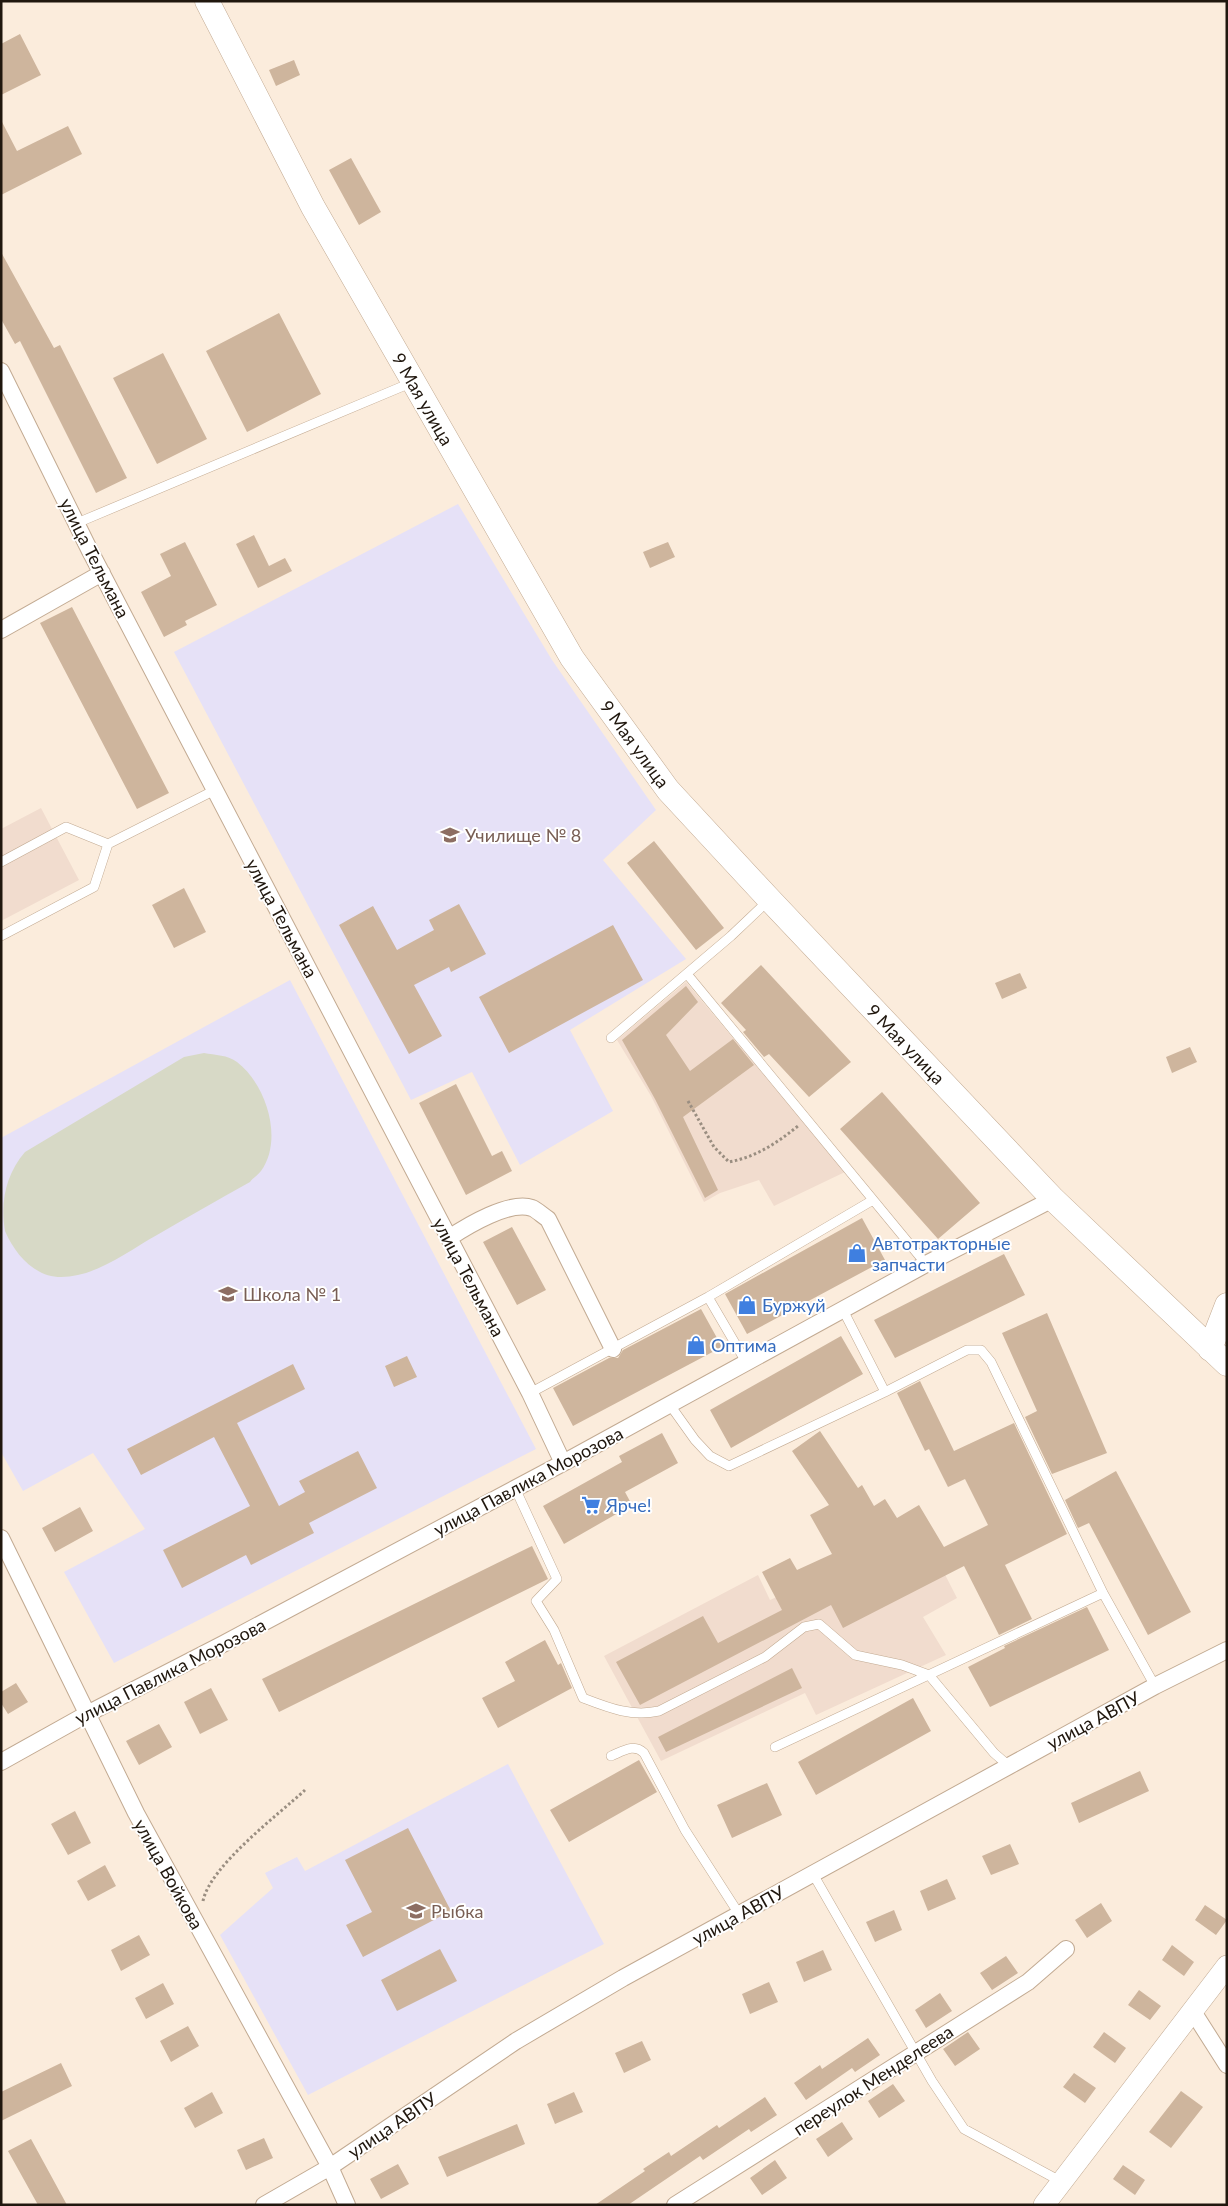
<svg xmlns="http://www.w3.org/2000/svg" width="1228" height="2206" viewBox="0 0 1228 2206" font-family="Lato,sans-serif">
  <style>
    .industrial { fill: #f1dcce }
    .education { fill: #e6e1f7 }
    .green { fill: #d7d9c6 }
    .building { fill: #ceb59d }
    .lines { fill: none; stroke-linecap: round; stroke-linejoin: round }
    .service-casing { stroke: #c2aa92; stroke-width: 10 }
    .minor-casing { stroke: #c2aa92; stroke-width: 18 }
    .tertiary-casing { stroke: #c2aa92; stroke-width: 22 }
    .secondary-casing { stroke: #c2aa92; stroke-width: 25 }
    .path { stroke: #9a8e81; stroke-width: 3; stroke-dasharray: 2.5 2.5; stroke-linecap: butt }
    .service { stroke: #fff; stroke-width: 9 }
    .minor { stroke: #fff; stroke-width: 16 }
    .tertiary { stroke: #fff; stroke-width: 21 }
    .secondary { stroke: #fff; stroke-width: 24 }
    .labels { text-anchor: middle; dominant-baseline: central; stroke-width: 4; stroke-linejoin: round; paint-order: stroke }
    .street-label { font-size: 18px; fill: #20170e; stroke: #fff }
    .education-label { font-size: 18px; fill: #785e54; stroke: #fff; text-anchor: start }
    .shop-label { font-size: 18px; fill: #366cbe; stroke: #fff; text-anchor: start }
  </style>
  <rect width="100%" height="100%" fill="#fbecdc"/>
  <path class="industrial" d="M41,808l38,72 -78,41v-92z
    M686,982l159,190 -71,34 -15,-26 -39,13 -16,9 -53,-106 -34,-56z
    M935,1555l22,43 -34,19 23,38 -130,60 -11,-22 -144,68 -57,-105 154,-81 12,25 34,-15z"/>
  <path class="education" d="M458,504l94,156 104,150 -53,50 83,99 -116,71 43,81 -93,54 -48,-93 -61,28 -237,-448z
    M290,980l246,469 -422,214 -50,-91 81,-43 -52,-76 -70,38 -22,-39v-314z
    M508,1764l96,180 -296,151 -88,-160 53,-47 -8,-15 32,-16 8,14z"/>
  <path class="green" d="M204,1053c11,2 24,2 33,9 29,22 47,77 24,109 -3,4 -8,7 -11,11 -31,17 -62,35 -93,53 -29,16 -61,42 -96,42 -27,0 -46,-23 -56,-46 -5,-29 1,-57 20,-79l159,-95z"/>
  <path class="building" d="M20,34l21,41 -40,20v-51z
    M294,60l6,15 -24,11 -7,-16z
    M1,120l16,31 51,-25 14,28 -81,41z
    M351,158l30,54 -22,13 -30,-55z
    M1,252l53,96 6,-3 67,133 -31,15 -76,-152 -5,3 -14,-25z
    M279,313l42,81 -74,38 -41,-81z
    M163,353l44,86 -50,25 -44,-86z
    M254,535l15,31 16,-8 7,13 -34,17 -22,-44z
    M185,542l32,63 -32,16 2,4 -23,12 -23,-45 30,-16 -11,-22z
    M668,542l7,15 -25,11 -7,-16z
    M72,607l97,186 -32,16 -97,-186z
    M654,841l70,87 -28,22 -69,-87z
    M184,888l22,44 -32,16 -22,-43z
    M459,904l27,50 -35,18 -2,-5 -35,18 28,51 -33,18 -70,-129 34,-19 24,44 37,-20 -5,-10z
    M613,925l30,55 -134,73 -30,-56z
    M761,965l90,97 -42,35 -40,-43 -5,3 -21,-25 3,-2 -25,-27z
    M1020,973l7,15 -25,11 -7,-16z
    M686,986l12,16 -32,33 24,36 43,-32 21,26 -71,52 35,73 -13,8 -50,-99 -33,-59z
    M1190,1047l7,15 -25,11 -6,-16z
    M456,1084l36,72 10,-5 10,20 -46,24 -47,-92z
    M882,1092l98,111 -42,36 -98,-110z
    M862,1218l23,42 -138,74 -22,-40z
    M512,1227l34,63 -29,15 -34,-63z
    M1004,1254l21,41 -130,63 -21,-38z
    M701,1309l21,38 -149,79 -20,-38 56,-30h9l5,-8z
    M1047,1313l60,140 -55,21 -27,-57 12,-6 -35,-78z
    M841,1336l22,38 -132,74 -21,-38z
    M407,1356l10,21 -23,10 -9,-21z
    M293,1364l12,25 -68,34 42,83 26,-14 -6,-11 59,-30 19,37 -68,35 5,10 -63,32 -5,-10 -64,33 -19,-38 87,-44 -36,-69 -73,38 -14,-26z
    M920,1381l34,70 60,-28 53,111 -62,31 27,54 -33,16 -35,-69 -121,62 -12,-23 -191,100 -24,-43 87,-46 15,27 64,-33 -20,-38 28,-14 7,12 35,-16 -22,-39 19,-10 -37,-54 28,-20 38,57 4,-3 12,21 11,-7 12,19 22,-13 25,42 44,-22 -23,-46 -17,8 -19,-38 -4,2 -28,-58z
    M662,1433l16,30 -53,29 7,13 -68,39 -21,-38 79,-44 -3,-6z
    M1116,1471l75,141 -43,23 -59,-112 -11,5 -13,-28z
    M80,1507l13,24 -38,21 -13,-24z
    M532,1546l16,33 -269,133 -17,-33z
    M1087,1607l22,43 -119,57 -22,-40 37,-19 -1,-2z
    M545,1640l13,25 3,-2 11,25 -74,40 -16,-30 33,-17 -10,-19z
    M792,1668l10,20 -136,64 -8,-15z
    M16,1683l12,19 -20,12 -7,-11v-11z
    M211,1688l17,32 -28,14 -16,-32z
    M913,1698l18,33 -115,64 -18,-33z
    M159,1724l13,23 -33,18 -13,-24z
    M639,1760l18,32 -88,50 -19,-32z
    M1140,1771l9,20 -70,32 -8,-20z
    M767,1783l15,32 -50,23 -15,-33z
    M75,1811l16,32 -23,12 -17,-31z
    M408,1828l43,83 -88,46 -17,-32 26,-13 -27,-52z
    M1010,1844l9,20 -28,11 -9,-19z
    M105,1865l11,21 -28,15 -11,-20z
    M947,1879l9,20 -28,12 -8,-20z
    M1101,1903l11,18 -25,17 -12,-18z
    M1205,1905l22,15 -11,15 -21,-15z
    M894,1910l8,20 -27,12 -9,-20z
    M139,1935l11,20 -29,16 -10,-21z
    M1172,1945l22,17 -10,14 -22,-16z
    M440,1949l17,32 -60,30 -16,-31z
    M823,1950l9,20 -28,12 -8,-20z
    M1006,1956l12,17 -26,17 -12,-17z
    M769,1982l9,20 -28,12 -8,-20z
    M163,1983l11,21 -28,15 -11,-21z
    M1139,1990l22,16 -11,14 -22,-15z
    M940,1993l12,18 -26,17 -11,-18z
    M188,2026l11,20 -28,16 -11,-21z
    M968,2032l12,17 -25,17 -12,-17z
    M1104,2032l22,16 -11,15 -22,-16z
    M868,2038l12,17 -25,17 -3,-4 -46,32 -12,-17 26,-18 2,4z
    M642,2041l9,19 -27,13 -9,-20z
    M61,2063l11,23 -71,35v-29z
    M1074,2073l22,15 -11,15 -22,-16z
    M893,2084l12,17 -26,17 -11,-17z
    M1181,2091l22,16 -32,41 -22,-16z
    M212,2092l11,21 -28,15 -11,-20z
    M574,2092l9,20 -28,12 -8,-20z
    M765,2097l12,18 -26,17 -2,-3 -46,31 -3,-4 -72,49h-33l50,-34 -2,-2 26,-17 2,4 46,-31 2,3z
    M842,2122l11,17 -25,18 -12,-18z
    M517,2124l8,20 -78,33 -9,-20z
    M264,2138l9,20 -27,12 -9,-20z
    M31,2139l36,66h-29l-30,-54z
    M775,2160l12,18 -25,17 -12,-17z
    M398,2164l11,20 -28,15 -11,-20z
    M1123,2165l22,15 -10,15 -22,-16z"/>
  <g class="lines">
    <g class="service-casing">
      <path id="service" d="M77,523l336,-141
        M1,862l65,-35 42,17
        M1,936l93,-49 14,-43 107,-54
        M687,974l239,290
        M611,1038l120,-102 38,-36
        M708,1297l38,65
        M843,1310l42,82
        M530,1393l178,-96 165,-97
        M670,1405l25,35 15,16 19,10 156,-74 82,-42h14l10,12 112,231 52,93
        M515,1488l42,91 -21,22 18,29 29,68c26,10 48,19 76,13l106,-54 39,-30 15,-3 36,31 47,10 27,10 65,78 15,13
        M775,1747l328,-154
        M611,1756c12,-5 23,-13 33,-3l41,77 54,84
        M813,1874l119,207 32,48 98,53"/>
    </g>
    <g class="minor-casing">
      <path id="minor" d="M1,371l88,178 441,844 33,70
        M1,630l101,-57
        M449,1238c18,-12 61,-38 83,-30 5,2 11,8 16,11l65,130
        M1,1538l135,275 194,354 17,38
        M1,1762l86,-48 136,-70 340,-181 363,-199 127,-65
        M1192,2010l35,55
        M264,2205l66,-38 186,-126 107,-63 386,-212 146,-80 72,-36
        M675,2205l353,-223 38,-33"/>
    </g>
    <g class="tertiary-casing">
      <path id="tertiary" d="M1044,2205l183,-239"/>
    </g>
    <g class="secondary-casing">
      <path id="secondary" d="M207,1l106,206 259,451 96,132 102,110 283,299 174,165
        M1210,1349l17,-44"/>
    </g>
    <path class="path" d="M688,1101l26,46 15,15c27,-5 48,-19 69,-36
      M203,1901c7,-35 75,-86 102,-111"/>
    <use href="#service" class="service"/>
    <use href="#minor" class="minor"/>
    <use href="#tertiary" class="tertiary"/>
    <use href="#secondary" class="secondary"/>
  </g>
  <defs>
    <g id="school-bare" transform="scale(1.5)"><path d="M0-5L7-2L0 1L-7-2ZM-4 1L0 2.5L4 1V4Q0 6-4 4Z" fill="#8d6e63" stroke="#fff" stroke-width="2.5" paint-order="stroke"/></g>
    <g id="shop-bare" transform="scale(1.5)"><path d="M-5-2.5h2.3a2.7 3.5 0 0 1 5.4 0H5L5.5 6h-11ZM-1.5-2.5h3a1.5 2.3 0 0 0-3 0Z" fill="#3f7fe0" stroke="#fff" stroke-width="2.5" paint-order="stroke"/></g>
    <g id="supermarket-bare" transform="scale(1.5)"><path d="M-6-5.5h2.5l.6 2H6L4.5 2H-2.5L-4.4-4H-6ZM-1.5 3.2a1.3 1.3 0 1 0 .1 0ZM3 3.2a1.3 1.3 0 1 0 .1 0Z" fill="#3f7fe0" stroke="#fff" stroke-width="2.5" paint-order="stroke"/></g>
  </defs>
  <g fill-rule="evenodd">
    <use href="#school-bare" x="450" y="835"/>
    <use href="#shop-bare" x="857" y="1253"/>
    <use href="#school-bare" x="228" y="1294"/>
    <use href="#shop-bare" x="747" y="1305"/>
    <use href="#shop-bare" x="696" y="1345"/>
    <use href="#supermarket-bare" x="591" y="1505"/>
    <use href="#school-bare" x="416" y="1911"/>
  </g>
  <g class="labels">
    <g class="street-label">
      <text transform="translate(423 399) rotate(60)">9 Мая улица</text>
      <text transform="translate(95 558) rotate(63)">улица Тельмана</text>
      <text transform="translate(635 744) rotate(54)">9 Мая улица</text>
      <text transform="translate(282 918) rotate(62)">улица Тельмана</text>
      <text transform="translate(906 1044) rotate(46)">9 Мая улица</text>
      <text transform="translate(469 1277) rotate(62)">улица Тельмана</text>
      <text transform="translate(528 1481) rotate(-28)">улица Павлика Морозова</text>
      <text transform="translate(170 1671) rotate(-27)">улица Павлика Морозова</text>
      <text transform="translate(1093 1720) rotate(-28)">улица АВПУ</text>
      <text transform="translate(169 1874) rotate(61)">улица Войкова</text>
      <text transform="translate(738 1915) rotate(-29)">улица АВПУ</text>
      <text transform="translate(873 2080) rotate(-33)">переулок Менделеева</text>
      <text transform="translate(392 2125) rotate(-34)">улица АВПУ</text>
    </g>
    <g class="education-label">
      <text x="465" y="835">Училище № 8</text>
      <text x="243" y="1294">Школа № 1</text>
      <text x="431" y="1911">Рыбка</text>
    </g>
    <g class="shop-label">
      <text x="872" y="1243">Автотракторные<tspan x="872" dy="21">запчасти</tspan></text>
      <text x="762" y="1305">Буржуй</text>
      <text x="711" y="1345">Оптима</text>
      <text x="606" y="1505">Ярче!</text>
    </g>
  </g>
  <rect width="1228" height="2206" fill="none" stroke="#20170e" stroke-width="5"/>
</svg>
